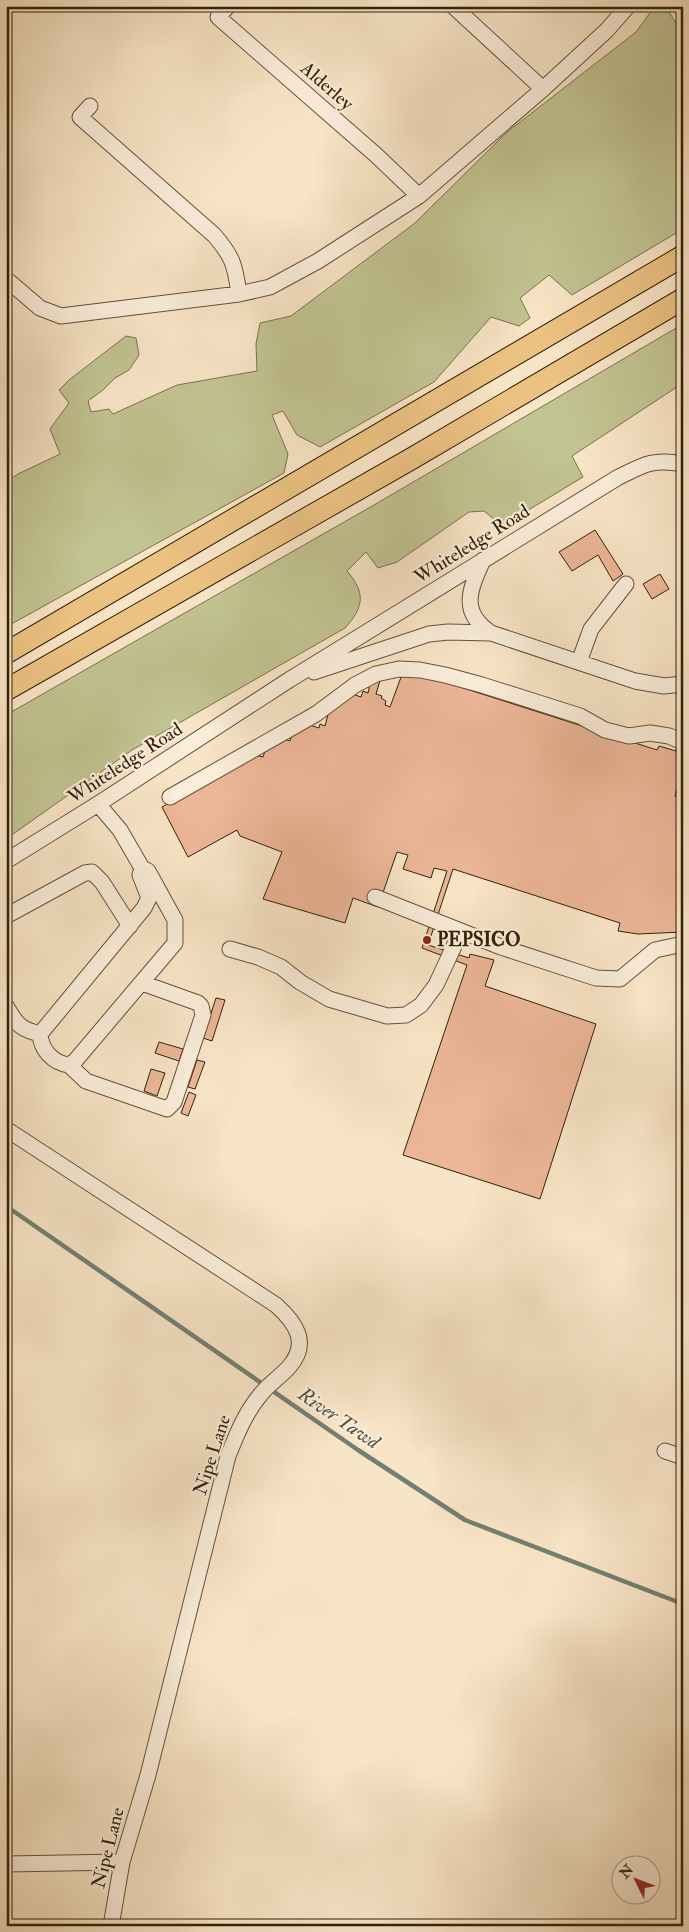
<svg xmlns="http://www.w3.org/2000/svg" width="689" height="1932" viewBox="0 0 689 1932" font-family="'IM FELL Double Pica',serif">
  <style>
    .green { fill: #c2c392; stroke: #7a724d }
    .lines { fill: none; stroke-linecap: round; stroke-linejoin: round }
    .stream { stroke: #737f72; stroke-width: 4.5 }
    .building { fill: #ecb698; stroke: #322108 }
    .minor-casing { stroke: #645238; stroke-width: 17 }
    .highway-casing { stroke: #322108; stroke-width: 23 }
    .minor { stroke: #faedda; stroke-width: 15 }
    .highway { stroke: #ecc283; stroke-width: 21 }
    .poi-dot { fill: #8f2418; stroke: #faedda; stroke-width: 2 }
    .labels { text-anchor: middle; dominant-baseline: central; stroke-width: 4.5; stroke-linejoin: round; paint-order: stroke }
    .street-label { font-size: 19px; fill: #322108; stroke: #faedda }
    .poi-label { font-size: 19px; font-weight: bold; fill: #322108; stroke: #faedda; text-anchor: start }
    .water-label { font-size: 20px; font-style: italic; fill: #52503d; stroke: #faedda }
  </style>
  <rect width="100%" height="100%" fill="#f8e4c6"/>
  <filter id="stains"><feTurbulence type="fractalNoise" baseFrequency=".004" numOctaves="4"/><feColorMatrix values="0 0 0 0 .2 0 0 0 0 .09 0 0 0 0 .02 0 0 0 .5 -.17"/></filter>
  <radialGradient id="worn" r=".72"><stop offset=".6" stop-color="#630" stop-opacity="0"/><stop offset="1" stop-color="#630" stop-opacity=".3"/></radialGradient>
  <path class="green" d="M655,6h10l13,20h5v203l-111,66 -23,-20 -29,23 10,20 -11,8 -28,-9 -57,65 -114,65 -23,-12 -14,-24 -11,4 16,39 -4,19 -278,154v-145l12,-8 42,-20 -10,-25 19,-26 -10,-13 10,-10 57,-44 10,2 3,17 -10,15 -14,8 -12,12 -15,11 3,11 18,-3 4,5 64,-29 80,-14 -1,-27 4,-21 31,-7 124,-93 91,-90 130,-101z
    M683,324v59l-111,73 11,21 -81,49 -18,-15 -15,1 -72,50 -19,6 -12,-16 -19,19c19,22 17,36 -2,57l-213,122 -126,89v-124l368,-210z"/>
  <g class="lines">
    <path class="stream" d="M6,1206l352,244 107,70 218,84"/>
  </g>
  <path class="building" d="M595,530l28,44 -10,7 -15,-26 -26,16 -13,-19z
    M660,574l9,15 -17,10 -9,-15z
    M404,669l253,81 2,-4 17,5 1,-4 6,2v42l-6,-2 -2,7 8,3v133l-45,2 -20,-3 2,-8 -167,-54 -25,76 41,13 1,-4 24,6 -9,26 111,38 -56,175 -137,-44 64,-190 -45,-17 25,-77 -13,-3 -3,10 -28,-9 5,-14 -11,-3 -19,55 -25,-9 -8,25 -82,-24 19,-47 -42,-16 -3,-6 -49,27 -26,-50 76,-43 4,2 5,-13 16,4 5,-15 10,-5 12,4 7,-20 22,7 1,-4 5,2 6,-23 15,-11 15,5 2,-6 5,2 4,-18 9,2 -5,17 6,2 -1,2 5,3 -1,4 5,2z
    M216,998l9,2 -13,41 -9,-3z
    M159,1042l24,7 -4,12 -24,-8z
    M197,1060l8,2 -10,27 -7,-2z
    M151,1069l14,4 -8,23 -13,-5z
    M189,1092l7,3 -8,21 -7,-3z"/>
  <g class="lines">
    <g class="minor-casing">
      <path id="minor" d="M228,6l-10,11 158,138 43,41
        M453,6l90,83
        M90,106l-10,11 134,118c19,22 21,30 25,59
        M6,279l34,29 21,8 178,-22 31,-7 48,-26 101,-65 124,-107 64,-59 21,-24
        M483,560c-13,29 -24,52 8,73
        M579,662l12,-33 35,-45
        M314,672l115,-38 19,-2 43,1 144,48 29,5 19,-2
        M170,797l146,-83 39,-29 21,-11 23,-5 21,1 25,5 37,10 98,31 25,14 24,6 21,-3 19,3 14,6
        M98,804l22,26 22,38 6,3 27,49v23l-100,118 -6,4c-16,-2 -28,-15 -29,-31l104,-126 5,-10 -9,-23 2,-7
        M6,861l92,-57 191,-124 328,-202c26,-13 36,-20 66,-14
        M375,897l126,50 95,31 24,1 35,-29 28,-6
        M6,916l79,-43 7,-1 10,10 28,44
        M230,949l28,8 23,10 19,15 29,17 58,17 19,-1 15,-10 15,-20 25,-54
        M6,1006c11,18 13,23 34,28
        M69,1065l17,16 81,28 7,-7 29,-87 -2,-9 -3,-3 -56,-20
        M6,1129l270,176c20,18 34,38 13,62 -9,10 -20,17 -28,27 -16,19 -24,40 -33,62l-80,319 -26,87 -11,64
        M665,1451l18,6
        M6,1864l116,-2"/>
    </g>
    <g class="highway-casing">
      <path id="highway" d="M6,653l677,-397
        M6,690l405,-231 272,-160"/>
    </g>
    <use href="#minor" class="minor"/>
    <use href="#highway" class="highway"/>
  </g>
  <circle class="poi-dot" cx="427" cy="940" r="5"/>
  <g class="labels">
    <g class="street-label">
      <text transform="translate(327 86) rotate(41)">Alderley</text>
      <text transform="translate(472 544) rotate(-32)">Whiteledge Road</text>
      <text transform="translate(125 763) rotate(-33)">Whiteledge Road</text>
      <text transform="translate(212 1455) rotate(-72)">Nipe Lane</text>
      <text transform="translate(108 1848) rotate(-76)">Nipe Lane</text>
    </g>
    <g class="poi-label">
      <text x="437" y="940">PEPSICO</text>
    </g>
    <g class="water-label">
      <text transform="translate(339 1418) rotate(34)">River Tawd</text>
    </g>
  </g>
  <rect width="689" height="1932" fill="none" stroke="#f8e4c6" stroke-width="25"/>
  <rect x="8" y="8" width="674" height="1917" fill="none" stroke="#322108" stroke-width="2.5"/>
  <rect x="12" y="12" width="664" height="1907" fill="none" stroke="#322108"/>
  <g transform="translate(636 1880) rotate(312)"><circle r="24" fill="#faedda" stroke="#aa9b86"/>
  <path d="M0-4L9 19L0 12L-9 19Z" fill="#8f2418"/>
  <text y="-8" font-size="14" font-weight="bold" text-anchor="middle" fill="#322108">N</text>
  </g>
  <rect width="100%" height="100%" filter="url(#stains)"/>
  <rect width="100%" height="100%" fill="url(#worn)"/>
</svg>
